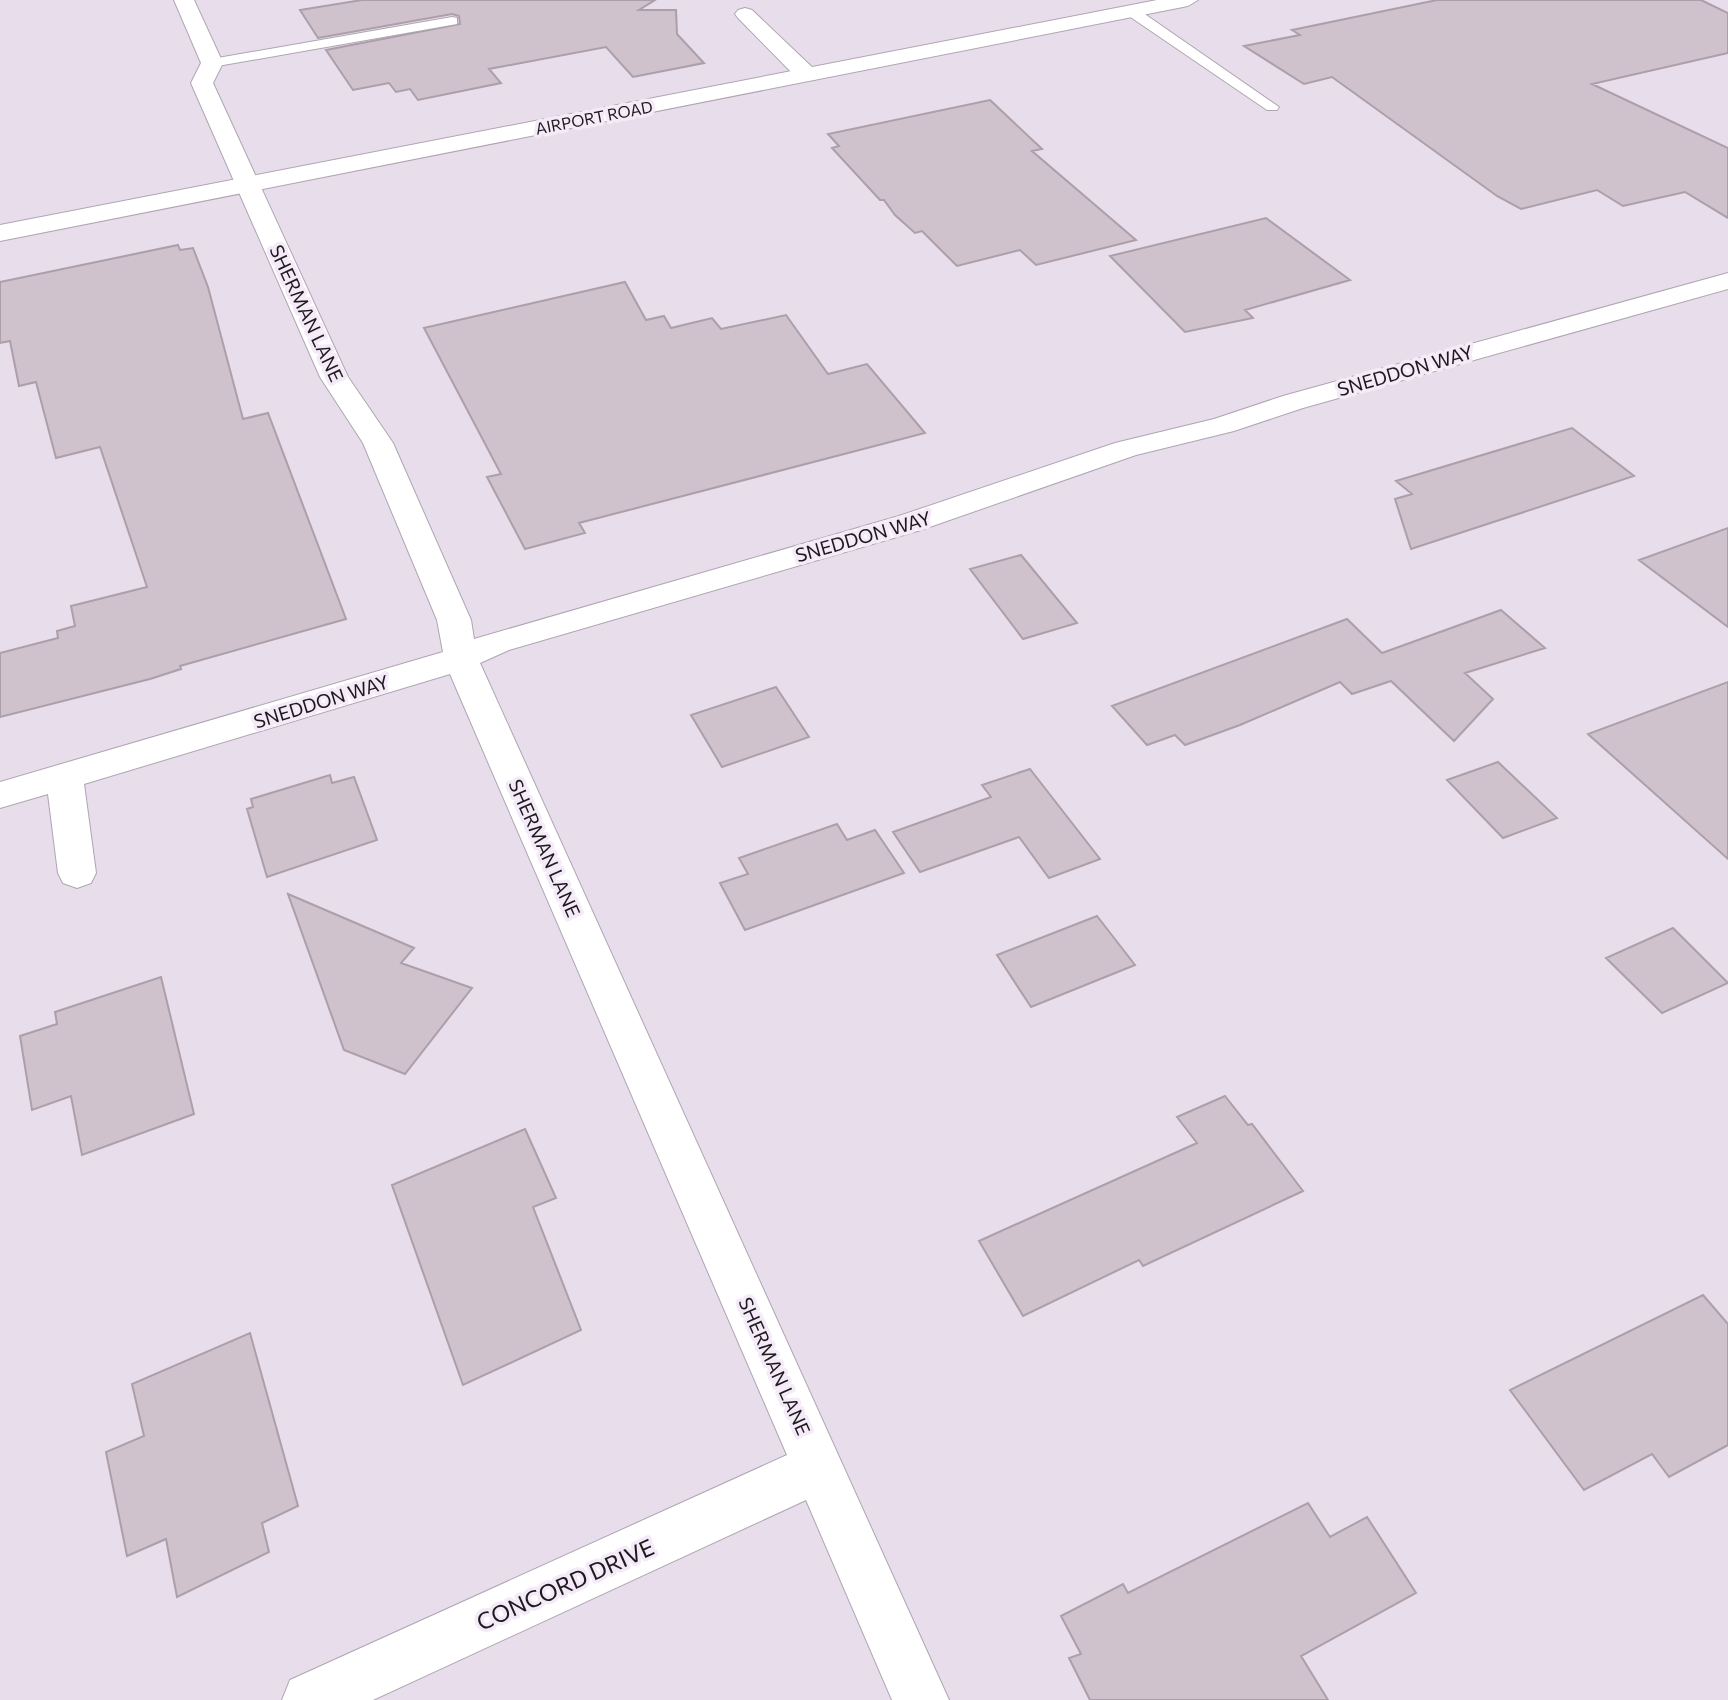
<svg xmlns="http://www.w3.org/2000/svg" width="1728" height="1700" viewBox="0 0 1728 1700" font-family="Commissioner,sans-serif">
  <style>
    .building { fill: #d0c2cd; stroke: #ac9fa9; stroke-width: 2 }
    .lines { fill: none; stroke-linecap: round; stroke-linejoin: round }
    .lane-casing { stroke: #afa5b2; stroke-width: 2 }
    .street-casing { stroke: #afa5b2; stroke-width: 2 }
    .secondary-casing { stroke: #afa5b2; stroke-width: 2 }
    .lane { fill: #fff; fill-rule: evenodd }
    .street { fill: #fff; fill-rule: evenodd }
    .secondary { fill: #fff; fill-rule: evenodd }
    .labels { text-anchor: middle; dominant-baseline: central; stroke-width: 7; stroke-linejoin: round; paint-order: stroke }
    .far-street-label { font-size: 16px; fill: #1d1a1e; stroke: #f4eaf8 }
    .street-label { font-size: 19px; fill: #1d1a1e; stroke: #f4eaf8 }
    .near-street-label { font-size: 23px; fill: #1d1a1e; stroke: #f4eaf8 }
  </style>
  <rect width="100%" height="100%" fill="#e7ddeb"/>
  <path class="building" d="M362,0h293l-16,10h37l1,24 27,29 -71,14 -27,-30 -117,22 12,14 -83,17 -8,-11 -14,3 -7,-9 -36,7 -27,-40 134,-26 -1,-8 -7,-2 -134,24 -18,-28z
    M1437,0h264l27,13v40l-136,31 136,64v70l-43,-26 -62,14 -26,-16 -76,19 -24,-13 -165,-119 -28,7 -60,-38 56,-11 -8,-5z
    M990,100l52,49 -10,2 104,89 -100,25 -16,-15 -63,16 -35,-35 -7,2 -20,-18 -11,-15h-4l-48,-52 7,-2 -11,-12z
    M1266,218l84,62 -105,30 8,8 -68,14 -75,-76z
    M178,245l2,5 13,-2 15,39 35,132 25,-6 78,206 -166,47 1,3 -31,10 -150,38v-64l58,-15 -1,-7 18,-5 -4,-20 76,-19 -47,-140 -44,11 -20,-76 -17,4 -9,-45 -10,2v-61z
    M625,282l21,38 18,-4 7,12 41,-10 9,11 65,-14 42,59 39,-10 58,69 -346,90 6,10 -60,16 -38,-72 14,-3 -77,-146z
    M1572,428l62,48 -223,73 -16,-50 17,-5 -16,-13z
    M1728,528v99l-89,-67z
    M1021,555l56,68 -54,16 -53,-70z
    M1501,610l44,38 -80,25 28,26 -39,42 -63,-60 -39,13 -12,-12 -100,43 -55,20 -10,-10 -28,10 -35,-39 235,-87 35,34z
    M1728,682v177l-140,-125z
    M776,687l33,50 -87,30 -31,-52z
    M1498,762l59,56 -54,20 -56,-58z
    M1030,769l70,90 -51,19 -30,-41 -99,35 -27,-40 98,-35 -9,-12z
    M330,775l2,8 22,-6 23,63 -110,37 -20,-68 6,-2 -2,-8z
    M837,824l10,16 28,-10 29,43 -159,57 -25,-47 28,-9 -9,-16z
    M288,894l126,54 -13,15 71,25 -67,86 -61,-24z
    M1097,916l38,49 -104,42 -34,-52z
    M1673,928l55,55 -66,30 -56,-55z
    M161,977l33,137 -112,41 -11,-59 -39,14 -12,-74 37,-12 -2,-12z
    M1225,1096l23,29 4,-1 51,67 -160,75 -4,-6 -116,56 -44,-75 218,-98 -20,-26z
    M525,1129l31,69 -23,9 48,123 -118,55 -71,-200z
    M1703,1295l25,29v121l-59,32 -17,-23 -68,36 -74,-100z
    M250,1333l48,173 -36,17 7,29 -92,45 -11,-58 -39,17 -21,-104 38,-16 -12,-52z
    M1308,1503l22,34 37,-20 49,76 -115,63 27,44h-238l-21,-42 12,-4 -20,-38 62,-32 5,9z"/>
  <g class="lines">
    <g class="lane-casing">
      <path id="lane" d="M1131,7l5,1 143,99 -2,3h-10l-141,-96 -2,-3z
        M452,17l5,1v6l-245,43 -7,-4 7,-4z"/>
    </g>
    <g class="street-casing">
      <path id="street" d="M174,0h20l29,63 -10,20 135,294 45,66 78,177 3,19 425,-123 216,-73 99,-24 69,-23 445,-123v16l-425,119 -69,23 -98,24 -215,75 -412,120 -29,13 469,1037h-57l-86,-200 -433,200h-91l8,-20 497,-225 -337,-781 -366,110 12,89 -5,10 -14,5 -14,-5 -5,-10 -10,-79 -48,14v-26l443,-130 -6,-32 -74,-177 -43,-66 -129,-294 10,-20z
        M745,8l7,2 63,60 3,5 -3,5h-16l-61,-62 -3,-4 3,-4z"/>
    </g>
    <g class="secondary-casing">
      <path id="secondary" d="M1157,0h41l-10,6 -1188,235v-16z"/>
    </g>
    <use href="#lane" class="lane"/>
    <use href="#street" class="street"/>
    <use href="#secondary" class="secondary"/>
  </g>
  <g class="labels">
    <g class="far-street-label">
      <text transform="translate(594 117) rotate(-11)">AIRPORT ROAD</text>
    </g>
    <g class="street-label">
      <text transform="translate(307 313) rotate(65)">SHERMAN LANE</text>
      <text transform="translate(1405 370) rotate(-16)">SNEDDON WAY</text>
      <text transform="translate(863 536) rotate(-16)">SNEDDON WAY</text>
      <text transform="translate(321 701) rotate(-17)">SNEDDON WAY</text>
      <text transform="translate(545 848) rotate(66)">SHERMAN LANE</text>
      <text transform="translate(775 1366) rotate(66)">SHERMAN LANE</text>
    </g>
    <g class="near-street-label">
      <text transform="translate(565 1584) rotate(-24)">CONCORD DRIVE</text>
    </g>
  </g>
</svg>
